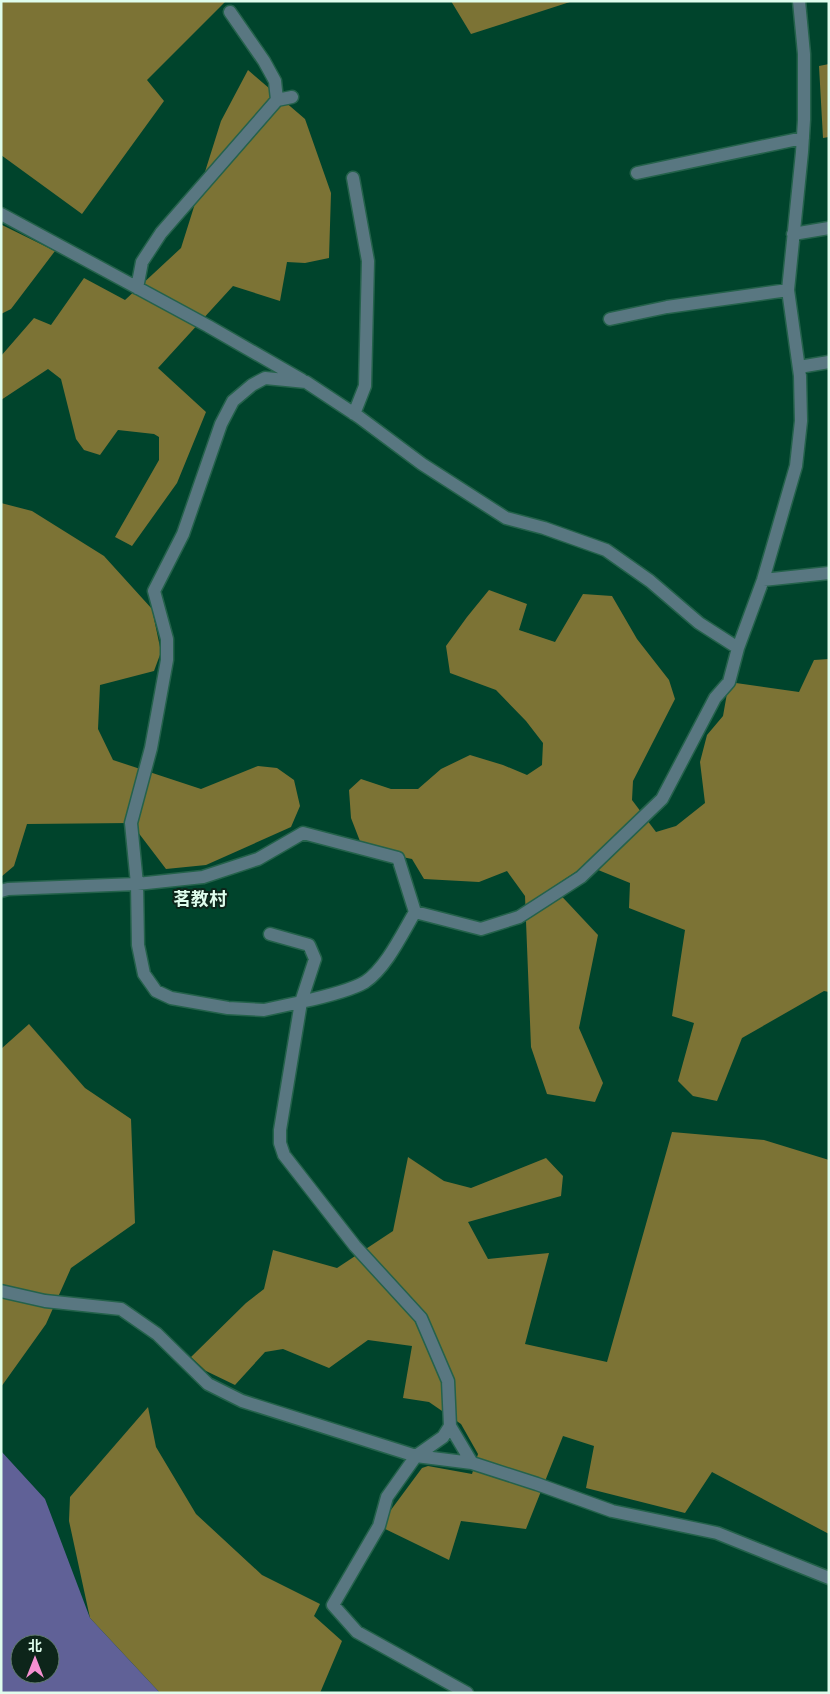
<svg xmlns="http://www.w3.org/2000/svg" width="830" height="1694" viewBox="0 0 830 1694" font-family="Cabin,'Noto Sans SC',sans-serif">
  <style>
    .forest { fill: #7c7335 }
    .water { fill: #606197; fill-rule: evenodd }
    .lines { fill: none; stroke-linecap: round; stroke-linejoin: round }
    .minor-casing { stroke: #24624b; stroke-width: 15 }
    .minor { stroke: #597781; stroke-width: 12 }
    .labels { text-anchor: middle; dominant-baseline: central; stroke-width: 4; stroke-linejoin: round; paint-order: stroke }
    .quarter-label { font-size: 18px; font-weight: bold; fill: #dffded; stroke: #0d251a }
  </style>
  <rect width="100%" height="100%" fill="#00442c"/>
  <path class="forest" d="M1,1h225l-79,79 17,21 -82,113 -81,-59z
    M451,1h122l-102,33z
    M829,64v73l-6,1 -4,-72z
    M248,70l57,49 26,74 -2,65 -24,5 -18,-1 -7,39 -47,-15 -75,82 48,44 -29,71 -45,63 -17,-9 44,-77v-23l-5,-3 -36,-4 -18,25 -16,-5 -8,-11 -15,-60 -13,-10 -47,31v-44l33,-38 17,7 33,-47 41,22 56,-52 40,-127z
    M2,225l53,26 -44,58 -10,5z
    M1,503l31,8 72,45 48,53 9,43 -7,19 -54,14 -2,44 15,31 88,29 57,-23 19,2 17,12 6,26 -9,21 -85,38 -40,4 -35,-46 -104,1 -13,42 -13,11z
    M489,590l38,14 -8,26 36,12 28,-48 29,2 25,43 32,41 6,19 -42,82 -1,19 24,32 20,-6 29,-23 -5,-41 7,-27 16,-19 6,-34 70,10 15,-32 15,-1v333l-5,-1 -82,47 -25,63 -24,-5 -15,-15 16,-58 -22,-7 13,-86 -56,-22 1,-25 -44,-18 -33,22 45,48 -19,93 24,55 -8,19 -48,-8 -16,-47 -6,-151 -18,-25 -28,11 -55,-3 -12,-20 -49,-10 -12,-31 -2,-28 12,-11 30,10h27l23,-20 29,-14 33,10 24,10 15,-10 1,-22 -17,-22 -30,-31 -46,-17 -4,-27 21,-29z
    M29,1024l56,64 46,31 4,104 -64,45 -25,56 -45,63v-338z
    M672,1132l92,8 65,20v374l-117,-62 -27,41 -99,-25 8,-42 -31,-10 -37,93 -65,-8 -12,39 -70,-34 43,-58 6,-2 44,8 6,-20 -17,-30 -32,-22 -26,-4 9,-52 -44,-6 -39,28 -46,-19 -18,3 -30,33 -29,-14 -15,-14 55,-54 18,-14 9,-39 64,18 56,-37 15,-74 36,24 27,7 75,-30 17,18 -2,20 -93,26 20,37 61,-6 -24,91 82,18z
    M148,1407l8,40 40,67 66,61 58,29 -6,12 28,25 -22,52h-160l-70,-75 -21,-97 1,-24z"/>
  <path class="water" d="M1,1451l44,48 45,119 70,75h-159zM20,1644h30v30h-30z"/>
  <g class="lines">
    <g class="minor-casing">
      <path id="minor" d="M230,12l34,49 11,20 2,19
        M637,173l166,-35
        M353,178l15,83 -3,125 -11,28
        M1,214l207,112 94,54
        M793,234l36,-6
        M137,288l5,-26 19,-29 116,-133 15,-3
        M610,319l57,-12 121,-17
        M799,367l30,-5
        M763,580l66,-7
        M1,891l7,-2 129,-5 66,-7 55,-18 45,-26 95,25 17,54
        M270,934l39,11 6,14 -14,43 -37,8 -36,-2 -57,-10 -15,-7 -12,-17 -6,-29 -1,-61 -6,-61 20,-75 16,-88v-21l-13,-48 29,-57 38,-110 12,-23 19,-16 13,-7 21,2 20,2 53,35 63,47 84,54 38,10 62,22 44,31 49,42 39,25
        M1,1291l44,10 76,8 36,25 51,50 34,17 174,55 56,7 65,21 75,27 105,22 112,45
        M450,1426l22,37
        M467,1693l-110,-61 -24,-27 46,-79 8,-29 29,-41 27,-19 7,-11 -2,-45 -27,-63 -66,-72 -71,-91 -4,-12v-13l21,-128c18,-4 49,-11 64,-20 21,-14 37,-48 50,-70l66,17 38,-12 62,-40 81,-78 53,-101 14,-16 9,-34 25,-68 33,-114 5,-45 -1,-45 -12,-86 14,-138 2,-32v-66l-5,-53"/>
    </g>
    <use href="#minor" class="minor"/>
  </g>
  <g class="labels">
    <g class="quarter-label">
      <text x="200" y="899">茗教村</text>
    </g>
  </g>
  <rect width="830" height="1694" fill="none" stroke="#dffded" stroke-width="5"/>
  <g transform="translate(35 1659)"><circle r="24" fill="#0d251a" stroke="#617b6e"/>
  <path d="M0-4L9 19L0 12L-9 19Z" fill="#f590d1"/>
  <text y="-8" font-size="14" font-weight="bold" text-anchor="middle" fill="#dffded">北</text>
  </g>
</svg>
